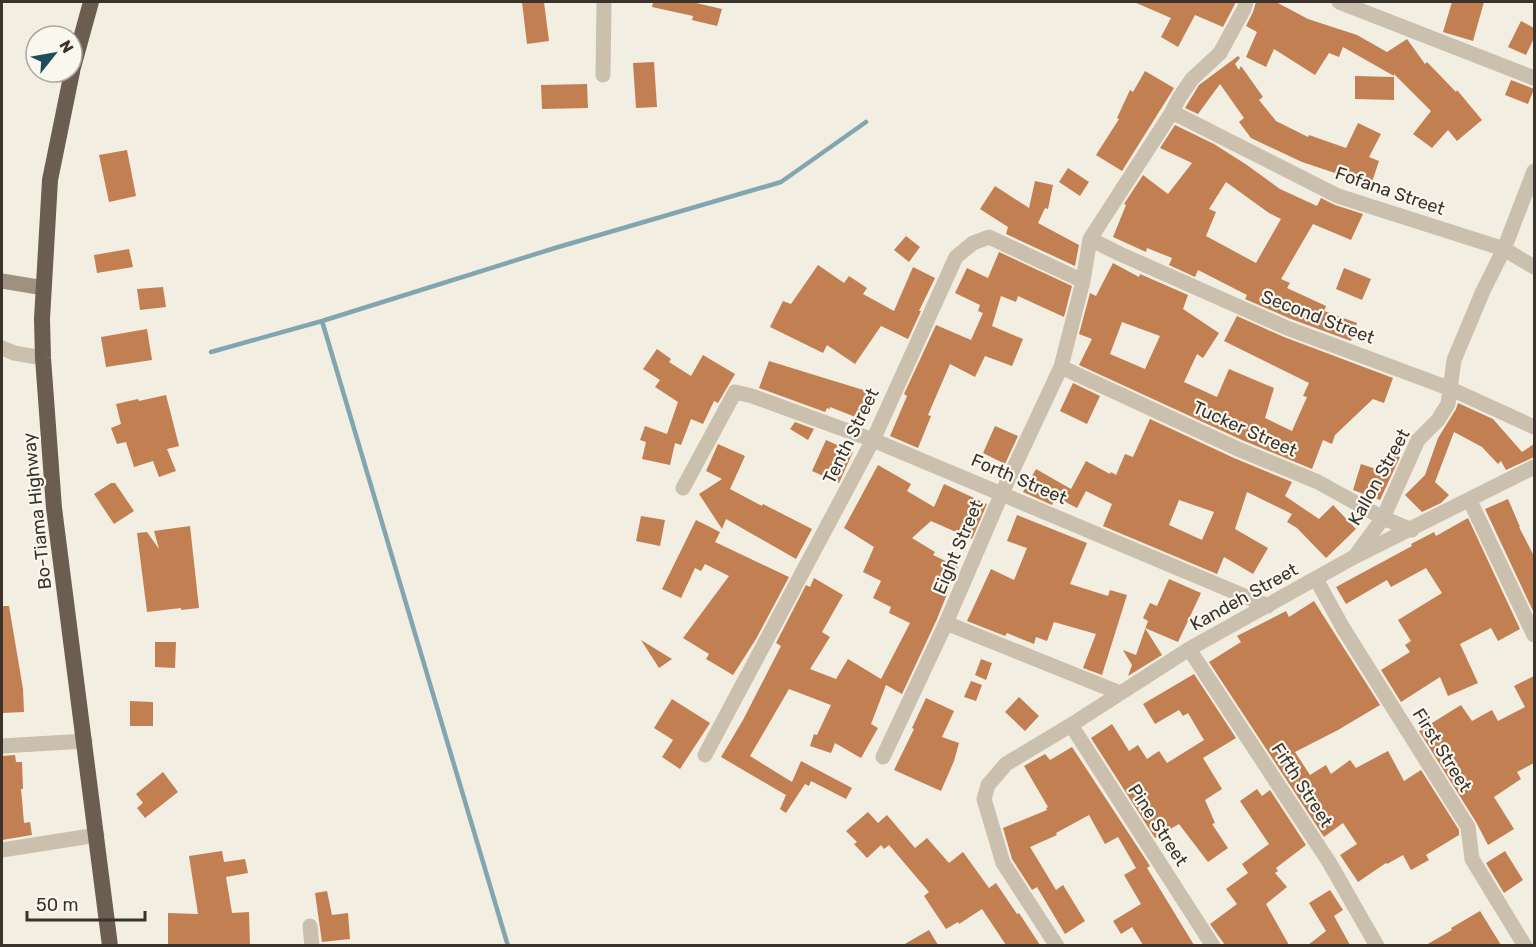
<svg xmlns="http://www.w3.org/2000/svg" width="1536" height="947" viewBox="0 0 1536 947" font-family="Rubik,sans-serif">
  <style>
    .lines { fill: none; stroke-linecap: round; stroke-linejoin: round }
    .stream { stroke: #82a6af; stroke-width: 4.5 }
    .building { fill: #c17f52; fill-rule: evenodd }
    .minor { stroke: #cbc0ae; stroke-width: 15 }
    .tertiary { stroke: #cbc0ae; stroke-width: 15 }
    .secondary { stroke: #9f907f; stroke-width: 15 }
    .trunk { stroke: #6b5d50; stroke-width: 16 }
    .labels { text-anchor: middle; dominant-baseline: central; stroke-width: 4.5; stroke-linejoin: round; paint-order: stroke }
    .street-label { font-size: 18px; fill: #3a332c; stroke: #faf7ef }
  </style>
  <rect width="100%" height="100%" fill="#f3eee2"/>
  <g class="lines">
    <path class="stream" d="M322,321l186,625
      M211,352l111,-31 233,-73 226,-66 85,-60"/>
  </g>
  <path class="building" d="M522,2h22l5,39 -22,3z
    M653,2h39l30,7 -5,17 -25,-6 1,-4 -41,-9z
    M1134,2h102l-13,25 -28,-12 -17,32 -17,-10 10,-19z
    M1256,2h20l32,17 49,16 30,17 20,-13 18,25 2,-2 29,30 1,-2 25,30 -25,21 -9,-11 -16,18 -19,-14 18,-23 -37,-37v2l-51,-29 -4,10 -10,-4 -14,22 -41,-26 -8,18 -20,-10 11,-25 -11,-6 7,-14z
    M1452,2h32l-11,39 -30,-9z
    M1521,21l13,7v10l-8,17 -18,-8z
    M1238,56l2,2 -5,6 4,6 2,-4 22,31 -4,3 17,21 32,16 1,-2 37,13 12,-25 23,11 -12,23 10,4 -8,24 -69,-23 -51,-24 -12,-16 5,-4 -24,-34 -22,30 -13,-6 14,-23z
    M654,62l3,45 -21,1 -3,-45z
    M1145,71l29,17 -52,83 -26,-16 23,-36 -2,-1 13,-28 3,2z
    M1355,76l39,1v23l-39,-1z
    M1511,80l23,9 -6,15 -23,-9z
    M587,84l1,24 -46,1 -1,-24z
    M1175,125l39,19 33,21 33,24 37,17 4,-8 14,7 28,9 -12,26 -38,-16 -32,55 9,4 -3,5 39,18 -2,5 33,12 -6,18 -60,-22 -46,-20 2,-4 -49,-25 -3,7 -26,-12 3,-7 -25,-10 -1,4 -33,-15 13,-32 -2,-1 19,-29 25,19 24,-31 -32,-15zM1226,182l43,31 12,6 -25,44 -50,-27 10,-24 -7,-3z
    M127,150l9,46 -27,6 -10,-47z
    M1068,168l21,14 -9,14 -21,-14z
    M1035,181l18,4 -5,24 -3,-1 -7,15 41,22 -4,21 -69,-32 2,-7 -28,-18 15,-23 34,22z
    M906,236l14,11 -11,15 -15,-12z
    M129,249l4,18 -36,6 -3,-18z
    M999,252l73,34 -8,31 -46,-21 -2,6 -15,-6 -9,30 31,13 -11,27 -27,-10 -10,21 -25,-13 -22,51 3,1 -13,32 -28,-12 17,-40 -3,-2 32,-69 35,15 12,-27 -5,-2 2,-6 -25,-12 12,-25 21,10z
    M1113,263l26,14 1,-3 48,21 -5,14 36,24 -16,25 -6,-4 -13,28 33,15 12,-28 45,19 -9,30 27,13 15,-34 -4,-1 6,-13 -85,-42 13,-25 47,21 109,41 -9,25 -11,-4 -38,36 -3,9 -9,-4 -11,29 -70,-29 -163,-75 13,-26 -13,-5 11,-41 6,3zM1122,322l38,14 -15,33 -35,-15z
    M818,265l26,18 5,-7 18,12 -4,6 31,17 19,-44 22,11 -16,33h2l-13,28 -27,-13 -26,38 -28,-19 -4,8 -53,-26 13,-26 8,3z
    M1344,268l27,11 -9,21 -26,-11z
    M163,287l3,20 -26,3 -3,-21z
    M147,329l5,31 -46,7 -5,-30z
    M657,349l14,10 -2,3 22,14 12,-21 32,19 -17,29 -4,-2 -11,23 -12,-5 -10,26 -6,-2 -5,22 -28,-6 4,-17 -6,-2 5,-14 22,8 11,-32 -23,-15 5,-7 -17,-11z
    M769,361l104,32 -10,27 -33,-13v2l-3,-1 -2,4 -66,-24z
    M1073,383l27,13 -13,28 -27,-13z
    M166,395l13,51 -12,3 9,22 -17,6 -6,-16 -19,6 -8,-25 -9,2 -6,-16 10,-4 -5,-20 22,-5 1,2z
    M1458,403l35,16 29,33 12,-8v13l-28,13 -5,-9 -3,3 -16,-17 -28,-15 -19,50 14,13 -8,8 -19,9 -17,-17 20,-20 13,-37 18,-29z
    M1150,419l84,39 58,24 -7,14 34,23 14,-14 23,24 -30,29 -29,-30 -10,-6 5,-8 -45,-22 -12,37 33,19 -15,26 -29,-17 -7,17 -114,-48 9,-22 -26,-13 -9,17 -21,-11 -4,8 -29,-13 13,-23 35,20 15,-28 24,13 1,-2 5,3 9,-21 8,3zM1179,500l35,12 -12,28 -33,-15z
    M795,422l19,7 -6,11 -18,-11z
    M995,426l23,10 -13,28 -22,-11z
    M826,440l27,12 -14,31 -27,-12z
    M718,444l27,12 -15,33 32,17 1,-2 49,25 -16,30 -70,-40 -4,10 -23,-35 23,-15 -16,-8z
    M1388,453l12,4 -20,43 -27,-10 8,-26 21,7z
    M878,465l33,19 -4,7 27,16 10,-23 43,20 -15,35 -41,-18 -19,17 23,14 -2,3 25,12 -21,52 -35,75 -16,-9 -15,39 7,4 -17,30 -26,-15 -4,10 -21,-7 4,-12 3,1 14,-30 -42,-16 -39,67 42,26 9,-21 51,27 -6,11 -35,-18 -2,5 -4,-2 -19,29 -6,-4 6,-14 -65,-38 22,-37 38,-74 -5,-3 30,-58 4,2 4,-9 29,17 -21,37 8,5 -20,32 26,10 12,-20 33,20 29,-56 -21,-10 2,-6 -18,-9 8,-17 -18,-9 11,-25 -30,-19z
    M111,483h4l19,28 -20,13 -20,-30z
    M1508,499l12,28h-1l15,29v57l-49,-104z
    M1017,515l70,28 -17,41 38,12 2,-6 17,5 -25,80 -19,-7 13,-34 -42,-12 -7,19 -11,-4 -2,7 -27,-11 -2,3 -38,-15 24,-52 23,11 13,-32 -20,-7z
    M641,516l24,4 -5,26 -24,-5z
    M1468,518l52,111 -22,12 -7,-13 -31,16 18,39 -30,13 -8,-19 -39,25 -20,-32 29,-18 -5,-7 6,-4 -13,-21 44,-27 -16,-25 -35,19 -4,-7 -41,24 -10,-17 76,-41 -1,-2 23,-12 2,4z
    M696,520l24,12 -5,10 74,35 -33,62 -23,36 -27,-16 3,-5 -26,-16 46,-62 -24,-12 -4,7 -6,-3 -14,30 -19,-9z
    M190,526l9,82 -18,2v-2l-34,4 -10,-79 10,-1 12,17 -5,-18z
    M1169,579l32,14 -23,49 -33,-14 17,27 -34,21 4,-11 -9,-15 13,5 12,-34 -5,-3 7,-15 7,3z
    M1314,601l66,104 -42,25 -43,22 15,23 16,-10 5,9 19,-14 6,8 32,-17 16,30 17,-11 38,60v5l-33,20 3,5 -18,10 -8,-15 -16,9 -1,-1 -28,19 -18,-27 17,-11 -14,-21 -19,14 -115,-175 32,-20 -4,-6 49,-25 3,6z
    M2,606h7l14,83 1,23 -22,1z
    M641,640l31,19 -13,9z
    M155,642h21l-1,26 -20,-1z
    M981,659l11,4 -6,17 -11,-5z
    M1194,674l42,64 -33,20 19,31 -17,11 10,23 -3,1 16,24 -20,14 -29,-38 -24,14 -64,-100 21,-14 17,27 9,-6 9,14 12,-8 8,12 37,-23 -16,-27 -5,3 -4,-6 -24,14 -12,-20z
    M1534,676v87l-17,9 4,7 -27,18 20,32 -26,16 -12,-23 -57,-91 42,-26 11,16 20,-11 6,11 27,-14 -11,-21z
    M971,681l11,4 -6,16 -12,-4z
    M1019,697l20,19 -14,15 -20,-19z
    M926,698l28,13 -12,26 17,6 -5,18 -13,30 -47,-21 20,-41 -2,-1z
    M672,699l38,24 -30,46 -18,-12 11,-17 -19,-12z
    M130,701l23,1v24h-23z
    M1072,747l78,119 -3,2 47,77h-51l-11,-18 -11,7 -8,-13 28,-17 -17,-29 12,-7 -18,-31 -13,7 -16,-29 -33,18 1,2 -27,12 26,43 7,-5 22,36 -20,13 -28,-47 -5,3 -20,-31 -9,-31 44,-18 -1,-2 2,-1 -24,-41 21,-12 5,6z
    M15,755l1,7h6l1,27h-2l3,34 6,-1 2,13 -30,5v-84z
    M163,772l15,20 -33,26 -8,-10 6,-5 -7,-9z
    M1257,789l5,7 8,-6 36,55 -30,23 2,3 -3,2 12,14 -21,17 23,41h-64l-15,-21 27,-20 -11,-15 22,-16 -6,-9 27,-20 -29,-43z
    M868,812l10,11 9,-8 28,33 12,-10 22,25 14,-11 26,36 7,-5 21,31 2,-1 21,32h-34l-24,-36 -23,15 -1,-2 -12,7 -22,-33 5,-4 -40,-47 -5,4 -3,-4 -14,13 -13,-14 3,-2 -11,-11z
    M222,851l2,11 21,-3 3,14 -22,4 6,36 17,-1 1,33h-82v-32l30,1 -9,-58z
    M1505,851l18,29 -19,13 -18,-30z
    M1330,890l13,20 -9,6 16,29h-42l18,-14 -17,-28z
    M327,891l5,24 16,-2 2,26 -28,3 -7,-49z
    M1480,911l21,34h-75l26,-15 -1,-2z
    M929,930l9,15h-35z"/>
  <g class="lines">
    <path class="minor" d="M603,75l1,-73
      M1172,112l166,84 166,53 30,18
      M1090,239l30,15 167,74 164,61 83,38
      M2,348l12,5 29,5
      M1061,367l177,82 80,33 65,36 29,12
      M683,488l52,-96 17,4 121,44 395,166
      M1470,501l64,134
      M1356,555l27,-37 35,-78 20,-20 10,-16 6,-44 29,-69 21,-42 30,-78
      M1316,579l27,49 125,199 4,32 53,87
      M946,623l174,70
      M1189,649l140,213 48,84
      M1071,725l142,221
      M2,746l83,-5
      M705,755l168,-315 83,-183 17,-14 16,-6 94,44
      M883,757l63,-134 56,-130 59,-126 22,-86 7,-42 82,-127 7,-14 13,-19 28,-26 24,-44 2,-7
      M2,850l95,-15
      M310,926l2,20
      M1057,946l-54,-83 -19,-64 4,-14 18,-21 65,-39 118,-76 165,-92 180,-90"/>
    <path class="tertiary" d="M1339,2l195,76"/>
    <path class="secondary" d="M2,281l42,7"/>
    <path class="trunk" d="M72,71l19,-69
      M72,72l-22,108 -8,139 1,39 11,150 56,438"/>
  </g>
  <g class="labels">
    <g class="street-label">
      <text transform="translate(1390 191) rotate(19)">Fofana Street</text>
      <text transform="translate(1318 317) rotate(21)">Second Street</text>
      <text transform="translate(1245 429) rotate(24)">Tucker Street</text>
      <text transform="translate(851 436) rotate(-64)">Tenth Street</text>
      <text transform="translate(1379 477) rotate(-61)">Kallon Street</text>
      <text transform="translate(1019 479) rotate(23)">Forth Street</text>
      <text transform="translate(37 511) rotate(-96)">Bo-Tiama Highway</text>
      <text transform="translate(958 547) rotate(-67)">Eight Street</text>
      <text transform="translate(1244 597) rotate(-29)">Kandeh Street</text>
      <text transform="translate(1442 750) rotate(58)">First Street</text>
      <text transform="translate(1302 785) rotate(57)">Fifth Street</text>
      <text transform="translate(1158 825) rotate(57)">Pine Street</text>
    </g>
  </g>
  <rect width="1536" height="947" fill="none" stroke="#3a332c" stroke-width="6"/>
  <g transform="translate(54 54) rotate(59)"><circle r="28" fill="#faf7ef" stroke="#ada9a1" stroke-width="1.5"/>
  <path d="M0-4.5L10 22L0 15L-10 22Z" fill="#224e5b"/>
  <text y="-9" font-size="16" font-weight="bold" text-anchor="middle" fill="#3a332c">N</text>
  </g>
  <path d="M27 911v9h118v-9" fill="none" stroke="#3a332c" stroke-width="3"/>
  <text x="36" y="911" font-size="18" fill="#3a332c" stroke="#faf7ef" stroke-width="4.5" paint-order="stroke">50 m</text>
</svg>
